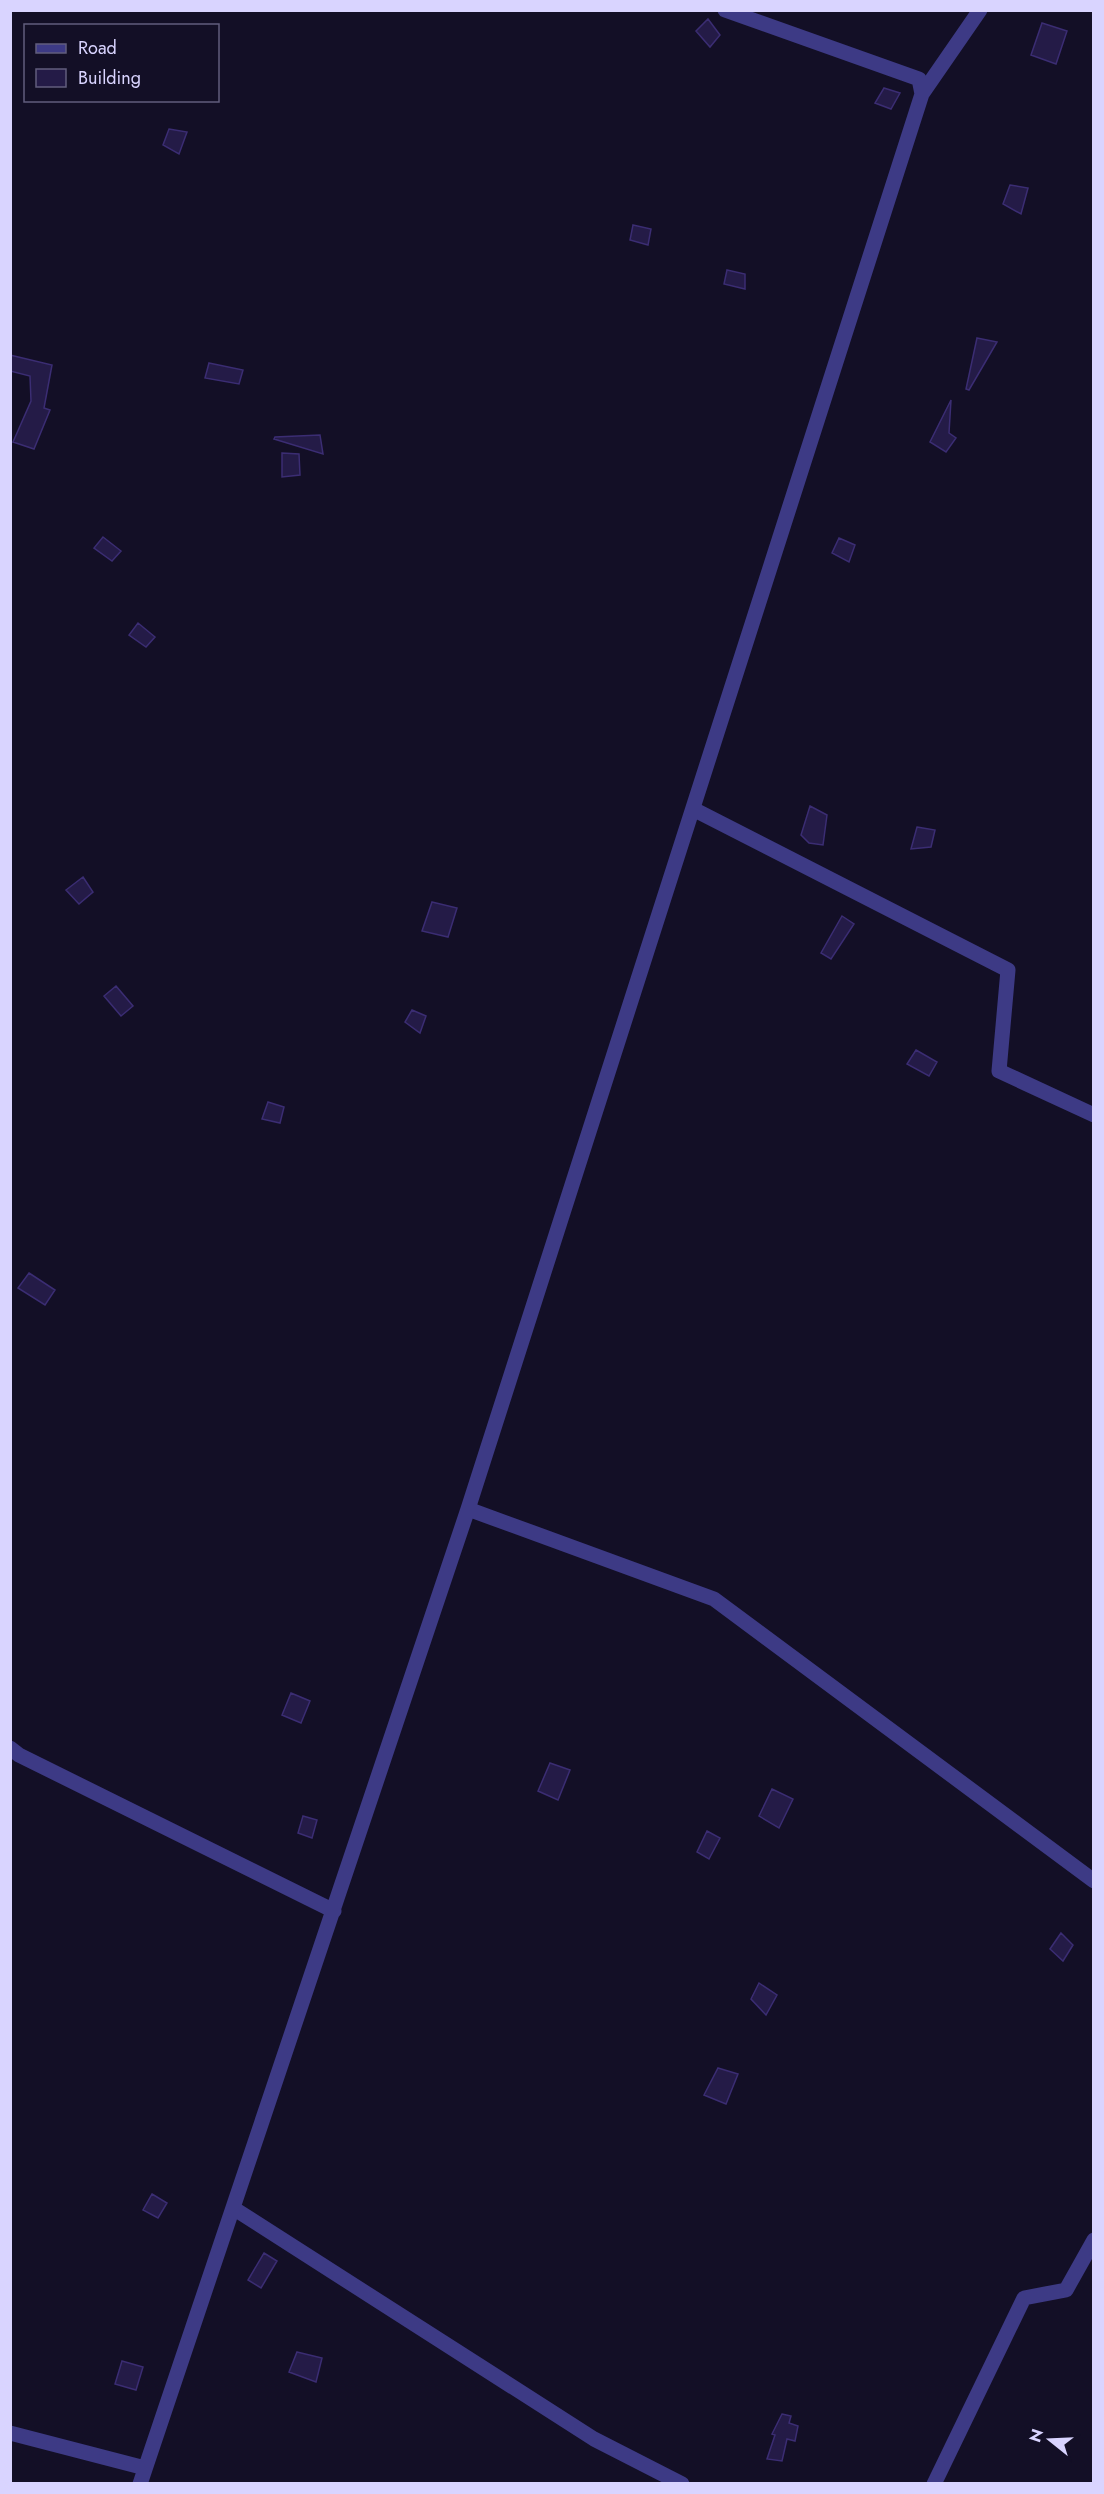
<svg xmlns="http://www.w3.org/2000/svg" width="1104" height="2494" viewBox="0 0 1104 2494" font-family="Jost,sans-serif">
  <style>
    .building { fill: #241b47; stroke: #3b2d73; stroke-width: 1.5 }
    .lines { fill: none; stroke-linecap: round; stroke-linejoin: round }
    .street { stroke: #3d3a85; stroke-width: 15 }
  </style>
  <rect width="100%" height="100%" fill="#130f26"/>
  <path class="building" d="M708,19l12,16 -10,12 -14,-16z
    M1042,23l25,8 -11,33 -25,-9z
    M884,88l16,5 -9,16 -16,-6z
    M169,129l18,3 -8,22 -16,-9z
    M1010,185l18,3 -7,26 -18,-10z
    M633,225l18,4 -3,16 -18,-5z
    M727,270l18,4v15l-21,-5z
    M977,338l20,4 -28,48 -3,-1z
    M10,355l42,10 -8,43 6,2 -16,39 -21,-7 18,-41 -1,-25 -20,-5z
    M209,363l34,7 -4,14 -34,-6z
    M951,400l-2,33 7,5 -10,14 -16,-10z
    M320,435l3,19 -49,-15 1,-2z
    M282,453l17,1 1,21 -18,2z
    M103,537l18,14 -9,10 -18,-13z
    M839,538l16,7 -6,17 -17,-9z
    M138,623l17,14 -9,10 -17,-12z
    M810,806l17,9 -4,30 -14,-2 -8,-8z
    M917,827l18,3 -4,17 -20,2z
    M83,877l10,15 -14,12 -13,-14z
    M432,902l25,6 -9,29 -26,-6z
    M842,916l12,8 -23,35 -10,-6z
    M116,986l17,20 -12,10 -17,-20z
    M412,1010l14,6 -6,17 -15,-11z
    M916,1050l21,12 -8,14 -22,-12z
    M268,1102l16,5 -4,16 -18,-4z
    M29,1273l26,17 -10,15 -27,-17z
    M291,1693l19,8 -9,22 -19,-8z
    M550,1763l20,7 -12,30 -20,-9z
    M772,1789l21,10 -14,29 -20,-12z
    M303,1816l14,4 -5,18 -14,-5z
    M707,1831l13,7 -11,21 -12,-7z
    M1061,1933l12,12 -10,16 -13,-12z
    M759,1983l18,12 -11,20 -15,-16z
    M718,2068l20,6 -12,30 -22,-9z
    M152,2194l15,9 -9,15 -15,-8z
    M264,2253l13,8 -16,27 -13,-8z
    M297,2352l25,6 -6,24 -27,-10z
    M122,2361l21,6 -7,23 -21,-6z
    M782,2414l9,2 -2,7 9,3 -3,15 -8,-2 -5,22 -15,-2 8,-24 -3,-1z"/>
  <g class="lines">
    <path class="street" d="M725,10l194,69 3,15
      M693,809l315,161 -9,101 95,44
      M468,1509l246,90 380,282
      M10,1748l9,7 315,156
      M233,2208l361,231 88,45
      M10,2433l135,35
      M140,2484l328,-975 454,-1415 58,-84
      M934,2484l90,-186 42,-8 28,-50"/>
  </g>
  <rect width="1104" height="2494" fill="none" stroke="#d9d4ff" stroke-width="24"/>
  <rect x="24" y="24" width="195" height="78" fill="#130f26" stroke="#625e7d" stroke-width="1.5"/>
  <rect x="36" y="44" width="30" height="9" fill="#3d3a85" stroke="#625e7d" stroke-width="1.5"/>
  <text x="78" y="54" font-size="18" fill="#d9d4ff">Road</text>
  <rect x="36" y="69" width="30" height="18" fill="#241b47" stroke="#625e7d" stroke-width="1.5"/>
  <text x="78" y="84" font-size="18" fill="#d9d4ff">Building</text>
  <g transform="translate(1050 2440) rotate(288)" stroke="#130f26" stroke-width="4.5" paint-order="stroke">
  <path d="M0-4.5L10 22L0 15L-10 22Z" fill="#d9d4ff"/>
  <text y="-9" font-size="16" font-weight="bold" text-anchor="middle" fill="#d9d4ff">N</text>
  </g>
</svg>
